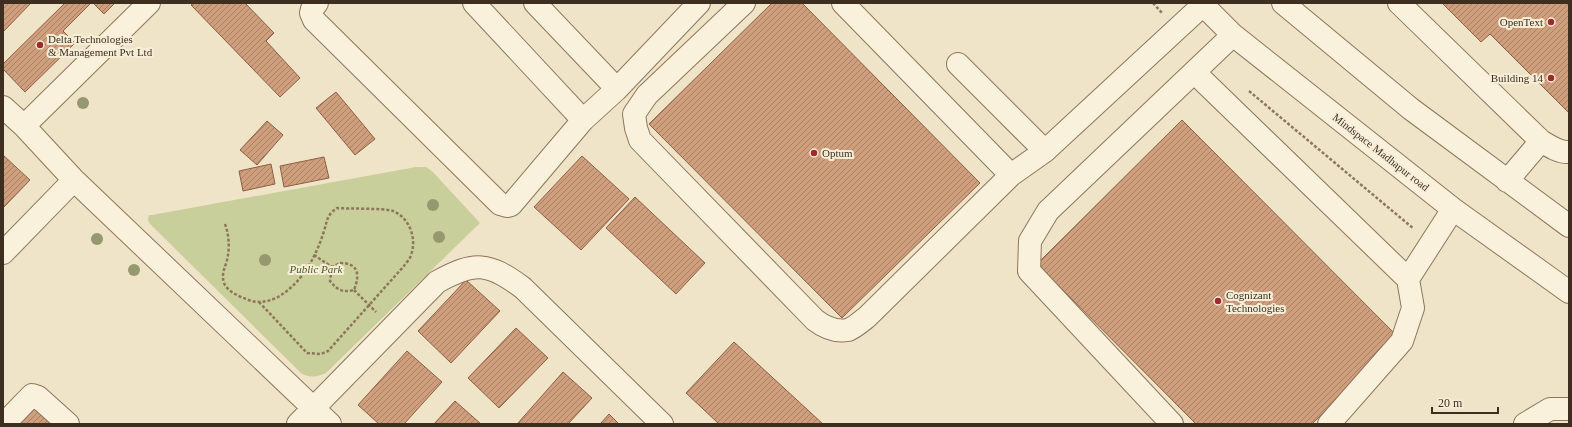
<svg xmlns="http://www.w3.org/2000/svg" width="1572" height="427" viewBox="0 0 1572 427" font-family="'Times New Roman',serif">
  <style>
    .park { fill: #c9cf9b }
    .building { fill: url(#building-hatch); stroke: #8d5f41 }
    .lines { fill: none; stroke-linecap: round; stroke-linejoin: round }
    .minor-casing { stroke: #8d765c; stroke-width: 24 }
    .path { stroke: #8d765c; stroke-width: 2.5; stroke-dasharray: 3 2; stroke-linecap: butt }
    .minor { stroke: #faf1dc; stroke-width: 22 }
    .tree { fill: #96986f }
    .poi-dot { fill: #9e2a2b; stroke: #f7eed8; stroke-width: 1.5 }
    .labels { text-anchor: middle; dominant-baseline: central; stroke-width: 4; stroke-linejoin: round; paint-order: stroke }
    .poi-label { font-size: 11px; fill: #3d2e20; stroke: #f7eed8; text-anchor: start }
    .street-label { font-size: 11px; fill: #3d2e20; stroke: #f7eed8 }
    .park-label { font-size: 11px; font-style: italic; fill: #4d5a26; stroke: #f7eed8 }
  </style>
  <defs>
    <pattern id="building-hatch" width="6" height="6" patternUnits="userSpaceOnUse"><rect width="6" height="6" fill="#cf9f7d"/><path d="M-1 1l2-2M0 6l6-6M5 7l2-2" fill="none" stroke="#a98266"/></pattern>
  </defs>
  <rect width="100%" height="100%" fill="#f0e4c8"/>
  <path class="park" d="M416,167h10l6,4 48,52 -154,150c-9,4 -14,5 -24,1l-153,-151 -1,-4 1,-4h3z"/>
  <path class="building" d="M3,3h28l-28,29z
    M65,3h26l-28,28 12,12 -50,49 -22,-23v-5z
    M93,3h22l-11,11z
    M194,3h51l29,30 -8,8 34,37 -20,19 -89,-92z
    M772,3h30l178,180 -138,135 -193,-194z
    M1442,3h127v110l-79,-79 -9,8z
    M336,92l39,47 -20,16 -39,-47z
    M1182,120l217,218 -87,86h-116l-159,-160z
    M267,121l16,14 -26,30 -17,-15z
    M3,155l27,25 -27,28z
    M582,156l47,43 -48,51 -47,-43z
    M324,157l5,21 -45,9 -4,-21z
    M271,164l4,20 -32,7 -4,-20z
    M635,197l70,66 -29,31 -70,-66z
    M466,280l34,31 -49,52 -33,-32z
    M516,328l32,30 -49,50 -31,-30z
    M734,342l89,82h-104l-33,-31z
    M407,351l35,31 -38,42h-25l-21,-19z
    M563,372l29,26 -24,26h-49l-1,-1z
    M455,401l26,23h-47z
    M34,402l24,22h-43z
    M609,414l10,10h-19z"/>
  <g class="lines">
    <g class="minor-casing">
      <path id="minor" d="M317,3l-5,6 -1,4 3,7 186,184 7,2 4,-1 72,-85 34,-31 82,-86
        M474,3l109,117
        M535,3l82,86
        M744,3l-97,92 -13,19 2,14 4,12 175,180c9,7 21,12 33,10 6,-2 14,-9 19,-13l144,-142 34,-24 158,-146
        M843,3l168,172
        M1201,3l32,32 220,174 116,83
        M1283,3l128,106 158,117
        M1399,3l142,138c8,5 19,12 28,11
        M958,64l87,87
        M1194,72l214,207
        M3,107l21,19 50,54 256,244
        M24,126l125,-123
        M1507,181l34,-40
        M3,253l71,-73
        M4,424l28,-29 6,2 30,27
        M298,424l139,-142c38,-21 51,-20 86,6l139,136
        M1172,424l-143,-153 1,-30 18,-30 185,-176
        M1329,424l73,-83 11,-33 -5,-29 45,-70
        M1525,424l25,-15h19"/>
    </g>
    <path class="path" d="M1153,3l9,10
      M1249,91l165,138
      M225,224c4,11 5,24 2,36 -2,8 -6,14 -3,23 3,8 14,13 22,16 11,5 22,3 32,-2 24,-14 38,-40 46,-66 4,-12 2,-15 13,-23 13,1 46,0 56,3 17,7 24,28 18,44 -1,4 -5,8 -7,11l-76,85 -7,3 -14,-1 -48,-51
      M314,255l18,12
      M340,263c19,0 20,12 14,27 -11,3 -17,0 -24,-9l2,-14z
      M354,290l22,22"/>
    <use href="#minor" class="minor"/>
  </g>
  <g class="tree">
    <circle cx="83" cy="103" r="6"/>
    <circle cx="433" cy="205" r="6"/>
    <circle cx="439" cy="237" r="6"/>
    <circle cx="97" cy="239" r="6"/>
    <circle cx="265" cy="260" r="6"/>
    <circle cx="134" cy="270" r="6"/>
  </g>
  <g class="poi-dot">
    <circle cx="1551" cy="22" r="4"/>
    <circle cx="40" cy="45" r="4"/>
    <circle cx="1551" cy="78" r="4"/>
    <circle cx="814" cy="153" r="4"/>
    <circle cx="1218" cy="301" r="4"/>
  </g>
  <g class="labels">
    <g class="poi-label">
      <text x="1543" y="22" text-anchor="end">OpenText</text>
      <text x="48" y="39">Delta Technologies<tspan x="48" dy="13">&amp; Management Pvt Ltd</tspan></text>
      <text x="1543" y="78" text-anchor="end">Building 14</text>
      <text x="822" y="153">Optum</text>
      <text x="1226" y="295">Cognizant<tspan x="1226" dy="13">Technologies</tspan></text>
    </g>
    <g class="street-label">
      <text transform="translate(1381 152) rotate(38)">Mindspace Madhapur road</text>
    </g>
    <g class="park-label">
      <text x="316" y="269">Public Park</text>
    </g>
  </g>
  <rect width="1572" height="427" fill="none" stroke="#3d2e20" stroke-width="8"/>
  <path d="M1432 407v6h66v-6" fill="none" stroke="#3d2e20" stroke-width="2"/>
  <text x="1438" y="407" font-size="12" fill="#3d2e20" stroke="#f7eed8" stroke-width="3" paint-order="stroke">20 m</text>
</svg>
